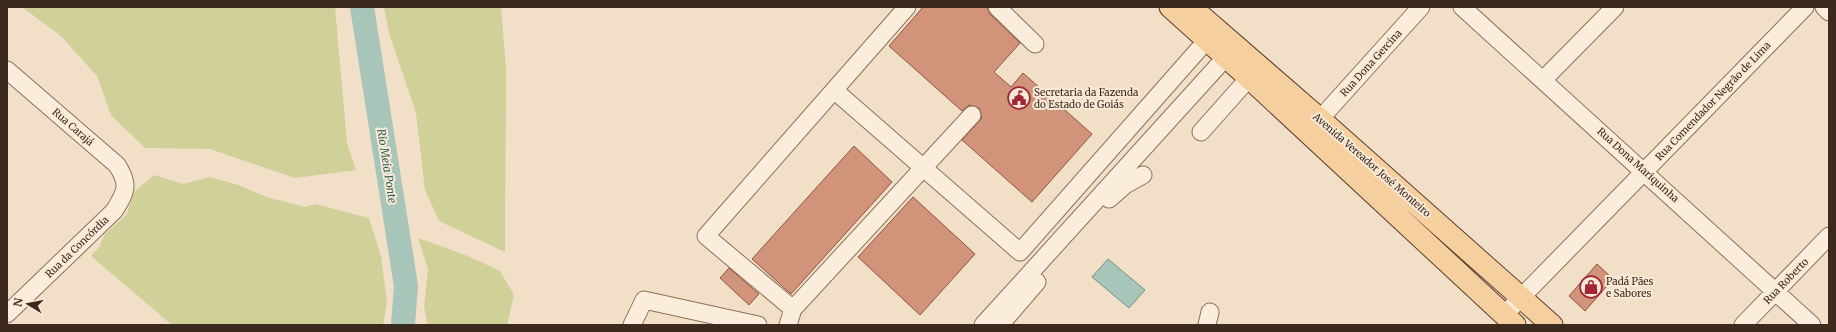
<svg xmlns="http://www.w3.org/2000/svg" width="1836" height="332" viewBox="0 0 1836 332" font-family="Merriweather,serif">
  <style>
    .green { fill: #d0d099 }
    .water { fill: #a8c5b9; stroke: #6e9486 }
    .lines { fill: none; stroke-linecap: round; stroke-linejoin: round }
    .river { stroke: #a8c5b9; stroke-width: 24 }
    .building { fill: #d1947b; stroke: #8f553f }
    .minor-casing { stroke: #8e705b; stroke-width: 19 }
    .major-casing { stroke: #5c3e2f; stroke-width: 23 }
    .minor { stroke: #fbeddb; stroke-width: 17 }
    .major { stroke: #f5cf9e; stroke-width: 21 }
    .labels { text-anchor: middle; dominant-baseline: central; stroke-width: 4; stroke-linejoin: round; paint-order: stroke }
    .street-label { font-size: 10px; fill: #3d2a1f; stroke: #f8ead7 }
    .poi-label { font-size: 10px; fill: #3d2a1f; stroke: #f8ead7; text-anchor: start }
    .water-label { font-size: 11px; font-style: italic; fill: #2e5e55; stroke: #f8ead7 }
  </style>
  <rect width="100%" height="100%" fill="#f1dfc7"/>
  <path class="green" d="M22,7h313l12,136 9,27 -61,8 -85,-29 -65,-1 -34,-33 -14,-39 -36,-40z
    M384,7h117l5,61 -1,184 -66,-31 -14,-31 -9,-77 -27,-80z
    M154,175l29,9 27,-7 28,8 29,12 38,10 10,-3 54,14 12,38 6,47 -4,22h-211l-81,-69 8,-9 6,-13 22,-20 7,-22z
    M418,238l50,18 32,15 14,24 -7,30h-79l-4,-18 4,-38z"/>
  <path class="water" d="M1108,259l37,31 -16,18 -37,-31z"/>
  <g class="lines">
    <path class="river" d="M362,7l44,279 -3,39"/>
  </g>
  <path class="building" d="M923,7h64l3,7 30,29 -26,29 17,15 12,-14 69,61 -60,68 -70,-62 20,-22 -3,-10 -10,-3 -7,6 -73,-65z
    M854,146l38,36 -101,112 -39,-35z
    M913,197l62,57 -55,61 -62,-58z
    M1597,264l16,15 -28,32 -16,-15z
    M729,268l30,26 -10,11 -29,-27z"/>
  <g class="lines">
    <g class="minor-casing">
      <path id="minor" d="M997,7l38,37
        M1462,7l350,318
        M1824,7l5,5
        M7,70l110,95c13,20 9,27 -3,46l-107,103
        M1543,80l72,-73
        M834,90l186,162 187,-212
        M1320,119l101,-112
        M1201,132l48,-54
        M1109,199l16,-14 18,-10
        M793,309l-87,-73 201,-229
        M1504,315l301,-308
        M632,325l12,-25 114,25
        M788,325l5,-16 179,-194
        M983,325l243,-268
        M1000,325l37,-43
        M1207,325l3,-13
        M1743,325l86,-89"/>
    </g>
    <g class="major-casing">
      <path id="major" d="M1170,7l79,71 266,247
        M1191,7l129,112 232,206"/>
    </g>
    <use href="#minor" class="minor"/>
    <use href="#major" class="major"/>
  </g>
  <defs>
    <g id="civic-ring" transform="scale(1.15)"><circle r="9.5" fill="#f8ead7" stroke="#a12737" stroke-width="1.5"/><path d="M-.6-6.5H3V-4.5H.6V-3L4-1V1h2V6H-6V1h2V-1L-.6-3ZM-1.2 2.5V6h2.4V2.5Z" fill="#a12737"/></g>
    <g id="shop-ring" transform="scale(1.15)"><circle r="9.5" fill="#f8ead7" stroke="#a12737" stroke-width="1.5"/><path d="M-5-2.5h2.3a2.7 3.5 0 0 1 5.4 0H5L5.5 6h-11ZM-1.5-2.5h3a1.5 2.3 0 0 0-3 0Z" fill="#a12737"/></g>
  </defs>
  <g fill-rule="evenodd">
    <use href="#civic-ring" x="1019" y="98"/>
    <use href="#shop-ring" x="1591" y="287"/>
  </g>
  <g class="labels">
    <g class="street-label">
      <text transform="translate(1371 63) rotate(-48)">Rua Dona Gercina</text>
      <text transform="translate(1713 101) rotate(-46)">Rua Comendador Negrão de Lima</text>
      <text transform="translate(73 127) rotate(41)">Rua Carajá</text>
      <text transform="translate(1372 165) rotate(41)">Avenida Vereador José Monteiro</text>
      <text transform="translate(1638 165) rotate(42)">Rua Dona Mariquinha</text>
      <text transform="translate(77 247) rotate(-44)">Rua da Concórdia</text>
      <text transform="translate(1786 281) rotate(-46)">Rua Roberto</text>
    </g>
    <g class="poi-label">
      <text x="1034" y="92">Secretaria da Fazenda<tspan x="1034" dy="12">do Estado de Goiás</tspan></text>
      <text x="1606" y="281">Padá Pães<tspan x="1606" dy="12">e Sabores</tspan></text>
    </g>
    <g class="water-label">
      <text transform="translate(387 166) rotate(81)">Rio Meia Ponte</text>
    </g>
  </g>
  <rect width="1836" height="332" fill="none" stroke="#3d2a1f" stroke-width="16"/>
  <g transform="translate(28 304) rotate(280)" stroke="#f8ead7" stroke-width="3" paint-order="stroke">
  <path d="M0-3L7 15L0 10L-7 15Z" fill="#3d2a1f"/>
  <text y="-6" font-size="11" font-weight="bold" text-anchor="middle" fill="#3d2a1f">N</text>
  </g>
</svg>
